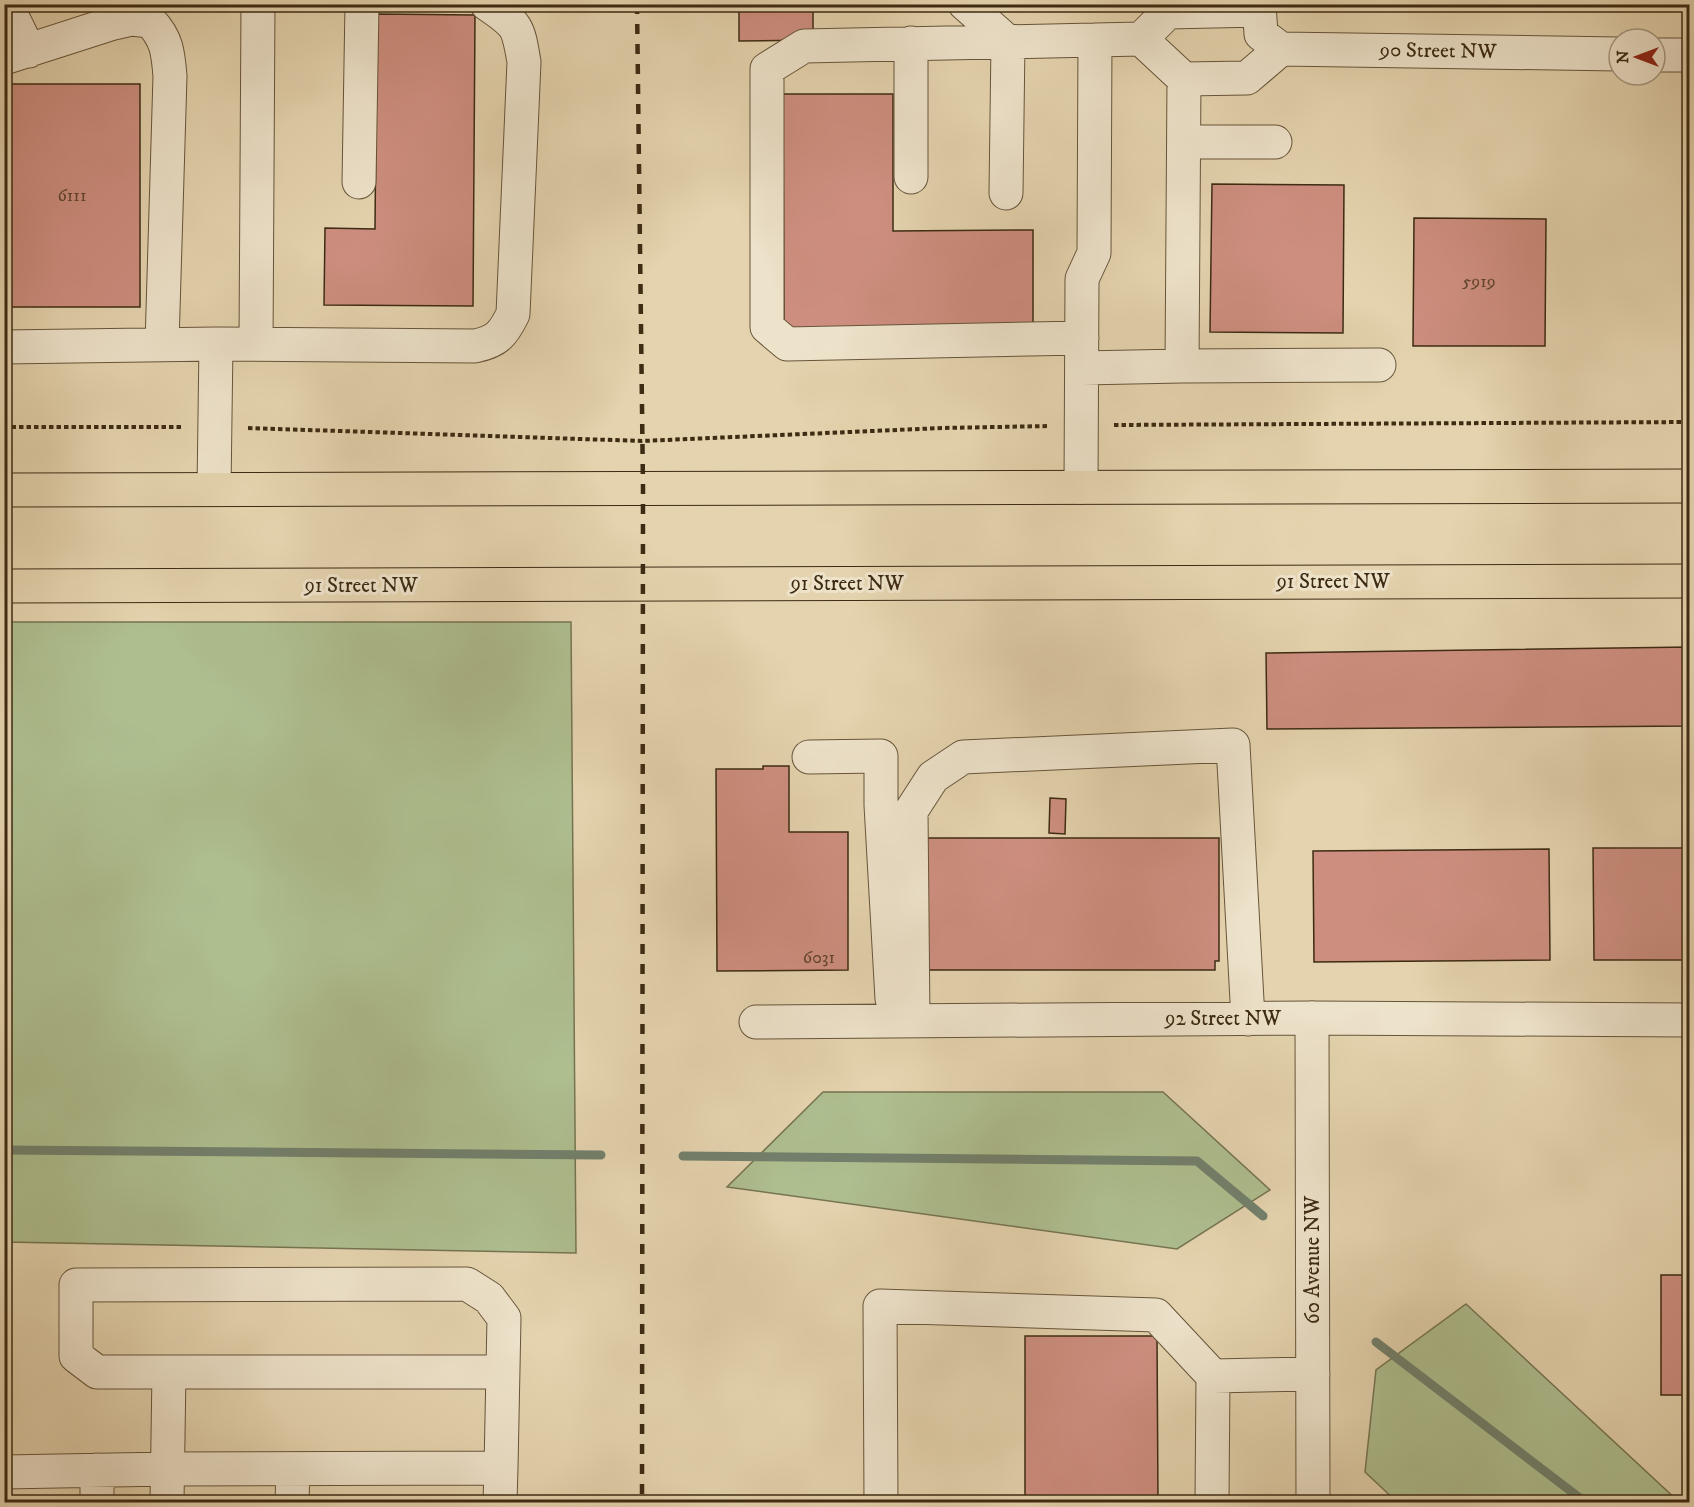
<svg xmlns="http://www.w3.org/2000/svg" width="1694" height="1507" viewBox="0 0 1694 1507" font-family="'IM FELL DW Pica',serif">
  <style>
    .green { fill: #aebe8f; stroke: #767451; stroke-width: 1.5 }
    .lines { fill: none; stroke-linecap: round; stroke-linejoin: round }
    .stream { stroke: #72806c; stroke-width: 9 }
    .building { fill: #cd8e7f; stroke: #3d2b13; stroke-width: 1.5 }
    .minor-casing { stroke: #67553a; stroke-width: 35 }
    .major-casing { stroke: #3d2b13; stroke-width: 35 }
    .path { stroke: #3d2b13; stroke-width: 4; stroke-dasharray: 4.5 3; stroke-linecap: butt }
    .minor { stroke: #ede2ca; stroke-width: 33 }
    .major { stroke: #e4d3ae; stroke-width: 33 }
    .rail { stroke: #3d2b13; stroke-width: 4.5; stroke-dasharray: 10 10; stroke-linecap: butt }
    .labels { text-anchor: middle; dominant-baseline: central; stroke-width: 6; stroke-linejoin: round; paint-order: stroke }
    .number-label { font-size: 18px; fill: #61442e }
    .street-label { font-size: 21px; fill: #3d2b13; stroke: #ede2ca }
  </style>
  <rect width="100%" height="100%" fill="#e4d3ae"/>
  <filter id="stains"><feTurbulence type="fractalNoise" baseFrequency=".00333" numOctaves="4"/><feColorMatrix values="0 0 0 0 .2 0 0 0 0 .09 0 0 0 0 .02 0 0 0 .5 -.17"/></filter>
  <radialGradient id="worn" r=".72"><stop offset=".6" stop-color="#630" stop-opacity="0"/><stop offset="1" stop-color="#630" stop-opacity=".3"/></radialGradient>
  <path class="green" d="M5,622h566l5,631 -571,-11z
    M823,1092h340l107,98 -93,59 -450,-62z
    M1466,1304l213,198h-282l-32,-30 11,-102z"/>
  <g class="lines">
    <path class="stream" d="M4,1150l597,5
      M683,1156l514,5 66,55
      M1376,1342l209,160"/>
  </g>
  <path class="building" d="M739,4h74v36l-74,1z
    M377,14l98,1 -2,291 -149,-1 1,-77 50,1z
    M4,84h136v223h-136z
    M783,94h110v137l140,-1v109l-249,1z
    M1212,184l132,1 -1,148 -133,-1z
    M1414,218l132,1 -1,127h-132z
    M1690,647v79l-423,3 -1,-76z
    M763,766h26v66h59v138l-131,1 -1,-202h47z
    M1050,798l16,1 -1,35 -16,-1z
    M926,838h293v123h-4v9h-289z
    M1593,848h97v112h-96z
    M1549,849l1,111 -236,2 -1,-111z
    M1661,1275h29v120h-29z
    M1025,1336h132l1,166h-133z"/>
  <g class="lines">
    <g class="minor-casing">
      <path id="minor" d="M6,4l23,47
        M965,4l43,38 -2,151
        M1259,4l2,30 20,15 338,5
        M1141,39l43,40 63,-1 34,-29
        M1095,40l46,-1 27,-27 92,-2
        M1655,55h35
        M4,58l106,-34 22,-5 18,2c17,18 18,31 20,55l-8,268
        M1184,142h91
        M911,177v-134
        M359,182l3,-178
        M256,344l2,-340
        M4,347l212,-3
        M1182,366l197,-1
        M1082,368l100,-2 2,-287
        M1081,487l1,-208 12,-26 1,-213 -291,6 -37,23v258l20,17 295,-6
        M214,489l2,-145 259,2c23,-5 28,-12 38,-32l11,-252c-6,-36 -6,-37 -37,-58
        M809,757l72,-1v49l11,194
        M1312,1018l1,484
        M913,1021l-2,-210 22,-34 30,-20 270,-12 15,274
        M756,1022l556,-4 378,2
        M1213,1376l100,-2
        M4,1472l164,-3 333,-1 3,-150 -15,-20 -22,-14 -391,1v71l21,16h406
        M97,1502v-32
        M167,1502l2,-130
        M292,1502l1,-33
        M500,1502l1,-34
        M881,1502l-1,-196 276,9 57,61 -1,126"/>
    </g>
    <g class="major-casing">
      <path id="major" d="M4,490l1686,-4
        M4,586l1686,-5"/>
    </g>
    <path class="path" d="M1114,425l576,-3
      M4,427h179
      M248,428l394,13 300,-13 108,-2"/>
    <use href="#minor" class="minor"/>
    <use href="#major" class="major"/>
    <path class="rail" d="M637,4l6,484 -1,1014"/>
  </g>
  <g class="labels">
    <g class="number-label">
      <text x="72" y="196">6111</text>
      <text x="1479" y="282">5919</text>
      <text x="819" y="958">6031</text>
    </g>
    <g class="street-label">
      <text transform="translate(1438 51) rotate(1)">90 Street NW</text>
      <text x="1333" y="582">91 Street NW</text>
      <text x="847" y="584">91 Street NW</text>
      <text x="361" y="586">91 Street NW</text>
      <text x="1223" y="1019">92 Street NW</text>
      <text transform="translate(1313 1260) rotate(-90)">60 Avenue NW</text>
    </g>
  </g>
  <rect width="1694" height="1507" fill="none" stroke="#e4d3ae" stroke-width="24"/>
  <rect x="6" y="6" width="1682" height="1495" fill="none" stroke="#3d2b13" stroke-width="3"/>
  <rect x="12" y="12" width="1670" height="1483" fill="none" stroke="#3d2b13" stroke-width="1.5"/>
  <g transform="translate(1637 57) rotate(270)"><circle r="28" fill="#ede2ca" stroke="#a79981" stroke-width="1.5"/>
  <path d="M0-4.5L10 22L0 15L-10 22Z" fill="#8f2418"/>
  <text y="-9" font-size="16" font-weight="bold" text-anchor="middle" fill="#3d2b13">N</text>
  </g>
  <rect width="100%" height="100%" filter="url(#stains)"/>
  <rect width="100%" height="100%" fill="url(#worn)"/>
</svg>
